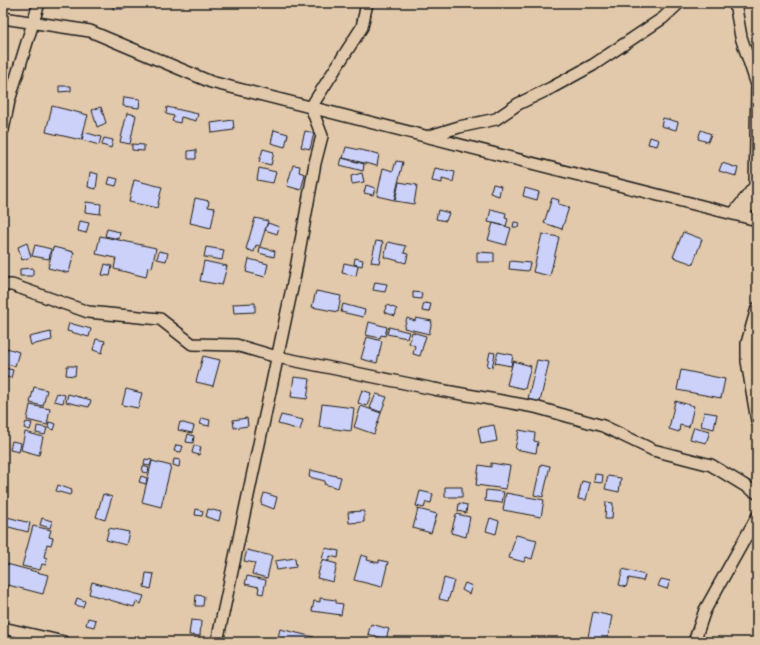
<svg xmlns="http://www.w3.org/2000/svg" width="760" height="645" viewBox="0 0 760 645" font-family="'Architects Daughter',sans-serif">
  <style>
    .building { fill: #cbd1f9; stroke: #1c1c1c }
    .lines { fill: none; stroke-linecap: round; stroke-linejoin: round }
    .street-casing { stroke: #1c1c1c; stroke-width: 14 }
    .street { stroke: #e3c9ab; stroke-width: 11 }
  </style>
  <rect width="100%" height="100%" fill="#e3c9ab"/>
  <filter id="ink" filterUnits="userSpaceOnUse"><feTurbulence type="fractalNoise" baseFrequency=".025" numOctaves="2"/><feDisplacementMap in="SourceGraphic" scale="8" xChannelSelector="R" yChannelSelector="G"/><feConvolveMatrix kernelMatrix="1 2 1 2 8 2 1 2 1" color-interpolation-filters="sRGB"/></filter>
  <g filter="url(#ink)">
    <path class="building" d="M113,3h12v6h-12z
      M59,86h12v5l-12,1z
      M124,97l16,2 -1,9 -16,-2z
      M52,106l36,9 -7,25 -35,-8z
      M101,107l5,16 -9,4 -5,-17z
      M167,107l31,7 -2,7 -15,-4 -1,6 -8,-2 2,-5 -8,-2z
      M127,113l9,2 -6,29 -10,-2z
      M663,118l15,4 -2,8 -15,-4z
      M233,120l1,10 -22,3 -1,-10z
      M274,130l14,4 -3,13 -14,-4z
      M701,130l10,4 -3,8 -10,-3z
      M305,131l9,2 -4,16 -9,-2z
      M84,132l17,5 -2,8 -17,-5z
      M650,137l9,3 -2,6 -9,-2z
      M104,138l9,2 -2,8 -9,-3z
      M132,144l12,1v6l-12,-1z
      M346,147l33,7 -2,12 -34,-8z
      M263,149l11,3 -3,13 -12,-3z
      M196,150v9h-8v-8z
      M342,158l22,6 -1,7 -23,-6z
      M396,161l7,1 -9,38 -17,-4 6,-28 10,3z
      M722,163l16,5 -2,8 -17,-5z
      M293,165l7,1 -1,6 6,2 -4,16 -14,-4z
      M259,168l17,4 -3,11 -16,-3z
      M435,168l20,4 -2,10 -11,-3v4l-10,-2z
      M90,172l8,2 -2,15 -8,-2z
      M362,173l2,9 -12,2 -1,-8z
      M110,177l8,2 -2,7 -8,-2z
      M134,180l28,7 -5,21 -28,-6z
      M399,182l18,3 -3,19 -19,-3z
      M493,184l8,2 -2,10 -9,-3z
      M366,185l9,3 -2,7 -9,-2z
      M525,188l14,4 -2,8 -14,-4z
      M195,198l14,3 -1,6 7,1 -4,20 -21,-5z
      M552,198l7,2 -1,4 11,3 -7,22 -18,-6z
      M86,202l15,2 -1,10 -15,-2z
      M491,209l15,4 -1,5 3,1 -2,7 -18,-4z
      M438,210l11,3 -3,8 -10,-2z
      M255,218l13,3 -8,25 -4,-1 -2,7 -8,-3z
      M80,221l9,2 -3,10 -8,-2z
      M514,222l6,1 -1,4h-6z
      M268,223l11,4 -2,7 -12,-4z
      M493,223l18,5 -5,17 -18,-5z
      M107,229l13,3 -1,7 -14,-3z
      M683,232l19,7 -9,25 -20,-7z
      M542,234l17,3 -9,39 -17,-4z
      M100,236l56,12 -4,20 -4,-1 -2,10 -32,-8 2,-11 -20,-4z
      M376,241l7,1 -4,21 -8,-1z
      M388,242l18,4 -2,7 4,1 -2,9 -22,-6z
      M27,243l4,14 -9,3 -4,-13z
      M35,245l16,4 -2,10 -17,-3z
      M53,247l21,5 -5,21 -21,-5z
      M206,247l18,3 -2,10 -18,-3z
      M260,247l15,4 -1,6 -15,-4z
      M159,251l9,2 -2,8 -9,-2z
      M477,252l17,1v9h-17z
      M355,258l8,2 -1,6 -8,-2z
      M249,259l19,5 -3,13 -19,-5z
      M204,261l23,5 -5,19 -22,-4z
      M510,261l20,2 -2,8 -19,-2z
      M344,263l14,3 -2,10 -14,-3z
      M105,264l7,2 -2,10 -8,-1z
      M33,268v8h-13v-7z
      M375,282l12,2 -2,8 -12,-2z
      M316,291l25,5 -3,16 -26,-5z
      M413,292l9,1 -1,6 -8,-1z
      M255,303v9l-21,1 -1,-9z
      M424,303l7,1 -2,8 -7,-1z
      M343,304l22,6 -2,7 -22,-5z
      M387,305l10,4 -2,7 -11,-4z
      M407,318l8,3 1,-3 16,3 -3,13 -25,-6z
      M369,322l18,5 -2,9 -4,-1 -1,3 -14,-3z
      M69,323l22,6 -2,8 -22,-6z
      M389,327l20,5 -2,6 -20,-4z
      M51,332l1,8 -21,5 -2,-8z
      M412,332l14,4 -6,20 -7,-2 2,-8 -6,-3z
      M367,337l15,4 -5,22 -16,-4z
      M96,339l9,2 -3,12 -9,-3z
      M7,348l12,4 -4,14 -12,-3z
      M490,352l5,1 -3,15 -5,-2z
      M498,352l15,3 -2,11 -16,-3z
      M203,356l17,4 -7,26 -17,-4z
      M537,360l12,2 -9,40 -12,-3z
      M513,361l18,5 -6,23 -18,-4z
      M67,366h9l-1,10 -9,-1z
      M4,368l9,2 -2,8 -8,-2z
      M681,370l44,9 -4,19 -44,-8z
      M294,377l16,2 -3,20 -16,-2z
      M34,387l13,3 -4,16 -13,-3z
      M126,389l16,4 -4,15 -16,-3z
      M362,390l9,3 -4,13 -9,-3z
      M57,393l8,2 -2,8 -9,-2z
      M68,394l23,6 -2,7 -23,-5z
      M376,394l11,3 -6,15 -11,-4z
      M675,401l19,5 -5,21 -9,-2 -1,7 -10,-3z
      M322,404l32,4 -3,23 -32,-4z
      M30,405l20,4 -3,16 -20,-5z
      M361,406l20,7 -7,21 -20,-7z
      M704,412l13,2 -3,15 -13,-3z
      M281,415l22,5 -3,10 -22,-6z
      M202,418l8,2 -1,6 -9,-2z
      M247,418l1,8 -14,2 -1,-8z
      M26,422l6,1 -2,7 -6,-2z
      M49,422l7,2 -2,6 -6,-2z
      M180,422l14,4 -2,7 -14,-3z
      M494,425l3,16 -16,3 -3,-16z
      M37,426l10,2 -2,7 -9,-2z
      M694,427l16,4 -4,12 -16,-4z
      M519,430l16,3 -1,8 4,1 -2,11 -21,-4z
      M25,432l18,5 -4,18 -18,-5z
      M188,434l6,2 -1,7 -7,-1z
      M12,441l9,2 -2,9 -9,-2z
      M176,445l7,1 -2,6 -7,-1z
      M194,445l7,2 -2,8 -7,-2z
      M145,459l7,1 -2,6 -6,-1z
      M174,459l6,1 -1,7 -6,-2z
      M152,461l19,5 -10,41 -19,-5z
      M491,463l19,3 -4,23 -30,-4 3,-20 12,2z
      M541,464l9,2 -7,31 -9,-2z
      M143,466l6,2 -1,5 -6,-1z
      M310,470l31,7 -3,11 -14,-4 1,-3 -16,-4z
      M595,474l8,1 -1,8 -8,-1z
      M141,476l6,2 -1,6 -7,-2z
      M608,476l13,2 -2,14 -14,-3z
      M582,481l8,2 -4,17 -8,-1z
      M58,485l14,5 -2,5 -14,-4z
      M445,487h17v10h-17z
      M486,490l18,2 -2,11 -17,-2z
      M420,491l13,3 -2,9 -5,-1 -2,6 -8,-2z
      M264,493l13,4 -3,12 -13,-5z
      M506,493l38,7 -3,17 -38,-7z
      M103,494l9,3 -7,23 -9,-3z
      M606,502l7,1 -1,16h-7z
      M459,503l8,2 -1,8 -8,-2z
      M196,509l7,2 -1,5 -7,-1z
      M208,509l13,3 -2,9 -13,-4z
      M418,509l19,5 -6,19 -18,-5z
      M364,511v11l-15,1 -1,-11z
      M456,514l14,3 -4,20 -15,-4z
      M7,517l23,6 -2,9 -23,-6z
      M42,518l10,3 -2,7 -10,-3z
      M490,518l9,3 -3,13 -10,-3z
      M33,526l18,4 -2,7 4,1 -2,7 -4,-1 -3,13 3,1 -1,7 -4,-1 -2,6 -18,-4z
      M109,528l20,4 -3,13 -20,-5z
      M516,535l21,5 -5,19 -6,-2 -2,5 -15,-4z
      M325,548l14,3 -1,7 -8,-2 -1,5 -7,-2z
      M247,550l25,6 -5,22 -15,-4 3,-11 -11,-2z
      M361,555l7,2 -1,3 12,3v-3l9,2 -6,25 -28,-7z
      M295,558l1,9 -19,3 -2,-9z
      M322,560l15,4 -4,18 -16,-4z
      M3,563l45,12 -5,19 -35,-9 -2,5 -3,-1z
      M623,569l22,6 -2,6 -14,-3 -3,9 -7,-2z
      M146,573l8,1 -3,15 -7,-2z
      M247,576l19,4 -3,14 -5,-1 1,-6 -14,-3z
      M444,578l10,3 -6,20 -9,-2z
      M661,579l9,2 -3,8 -9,-3z
      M92,582l52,14 -3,8 -5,-2 -2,5 -45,-13z
      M465,583l7,3 -3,8 -7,-4z
      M196,595l8,1 -1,10h-8z
      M77,598l8,3 -2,6 -8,-2z
      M320,598l16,2v3l7,1 -2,11 -29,-4 2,-10 6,1z
      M593,612l19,4 -5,26h-20z
      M88,618l8,2 -2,7 -8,-2z
      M191,620l10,1 -1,15 -11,-1z
      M371,624l18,5 -3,10 -18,-5z
      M280,629l34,8 -1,5h-36z"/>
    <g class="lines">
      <g class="street-casing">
        <path id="street" d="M3,18l87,13 121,51 546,138
          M3,130l6,-29 30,-98
          M430,136l29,-9 37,-8 22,-15 33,-16 42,-23 70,-47 16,-15
          M735,213l22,-10
          M733,214l22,-28 2,-101 -16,-48 -6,-34
          M3,285h9l76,27 72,7 32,25 44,1 41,12 157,32 101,18 68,19 50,24 58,15 46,28
          M757,308l-10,35v18l10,60
          M3,628l61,14
          M217,642l78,-368 20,-111 7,-27 -11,-29 51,-80 5,-24
          M694,642l11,-32 52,-93"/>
      </g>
      <use href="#street" class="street"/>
    </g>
  </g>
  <rect width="760" height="645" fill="none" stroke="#e3c9ab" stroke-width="16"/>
  <rect x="8" y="8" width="744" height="629" fill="none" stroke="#1c1c1c" stroke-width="1.5" filter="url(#ink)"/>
</svg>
